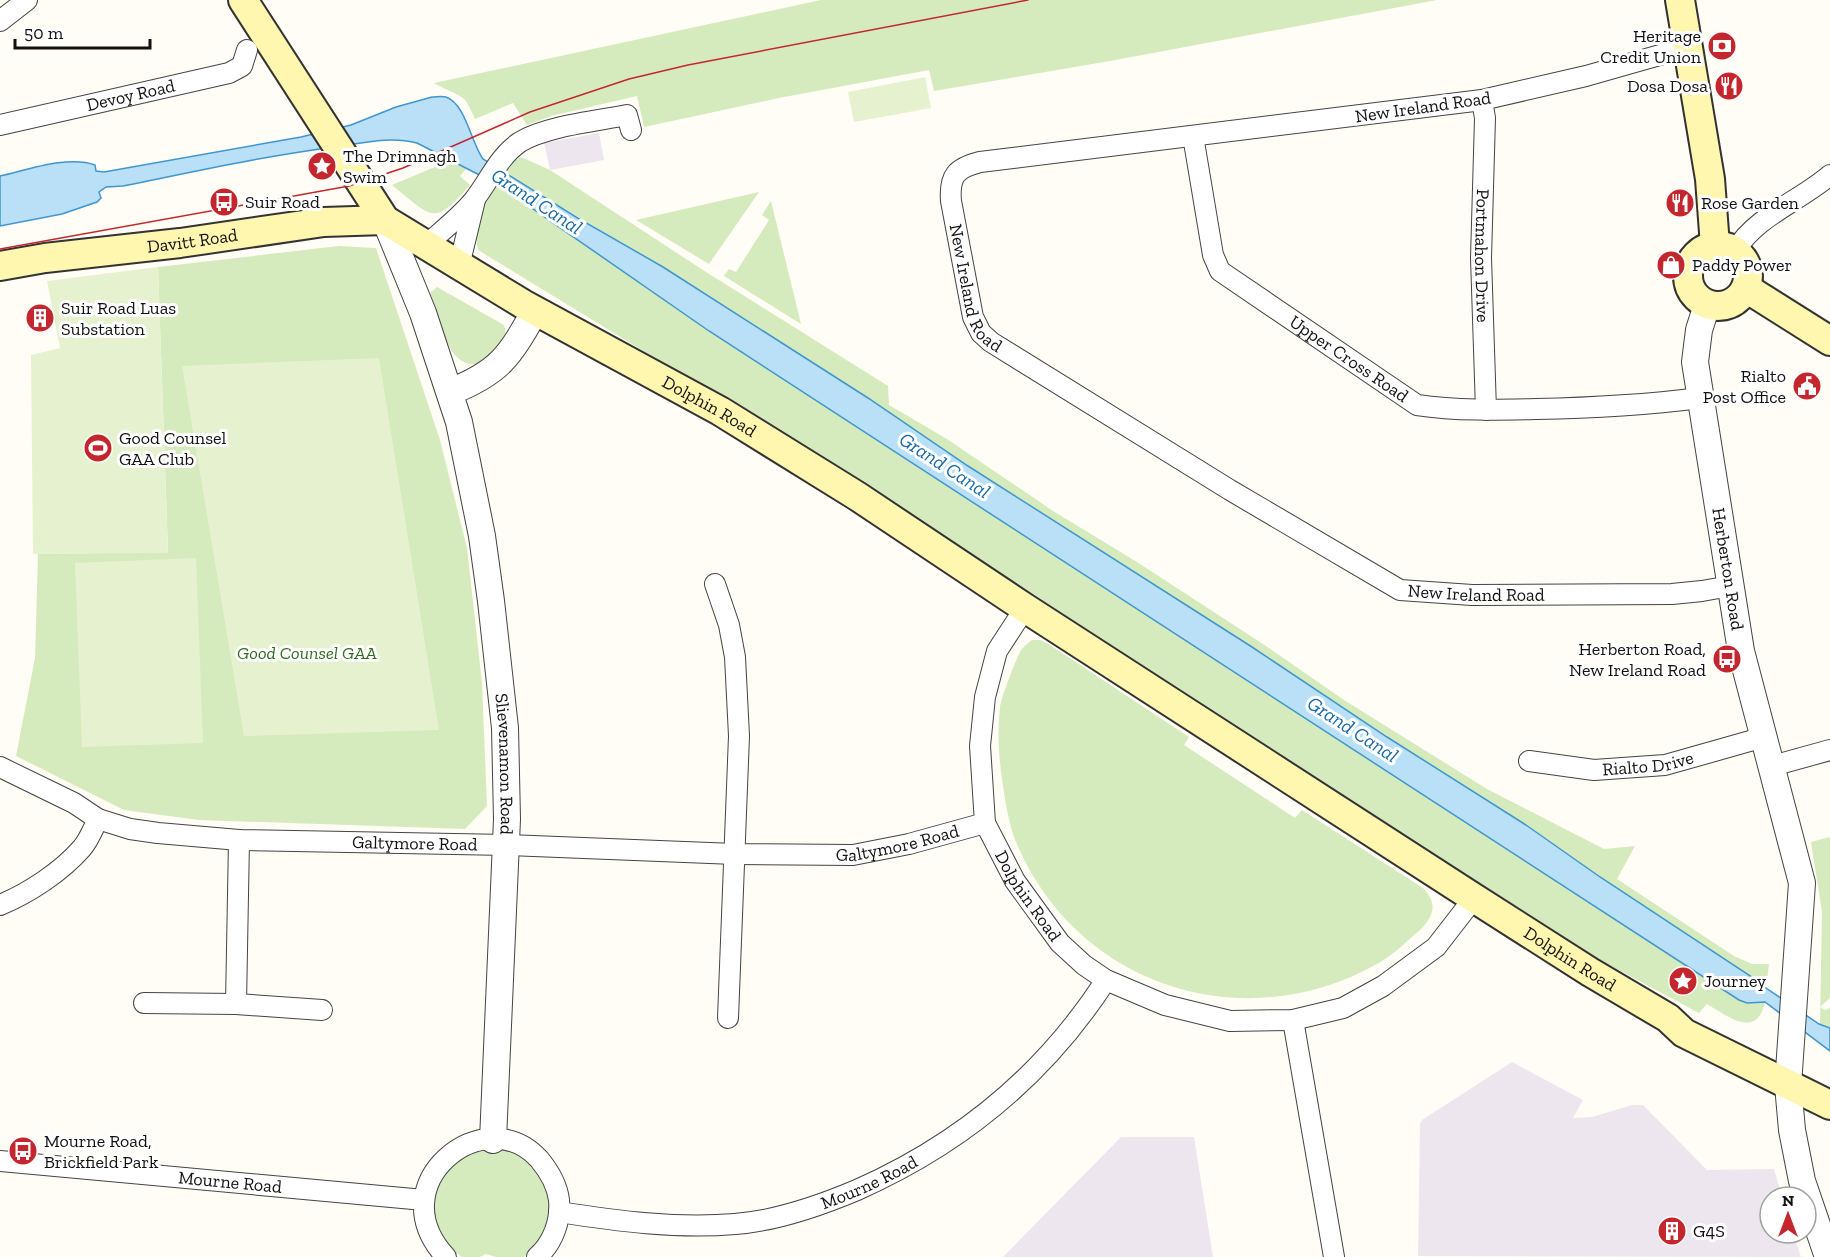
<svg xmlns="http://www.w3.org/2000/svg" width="1830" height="1257" viewBox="0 0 1830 1257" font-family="'Zilla Slab',serif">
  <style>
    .industrial { fill: #eee6ef }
    .green { fill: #d5ebbd }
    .pitch { fill: #e6f2cf }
    .water { fill: #b9e0f7; stroke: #3f96cf; stroke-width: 1.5 }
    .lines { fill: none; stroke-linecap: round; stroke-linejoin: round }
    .minor-casing { stroke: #444; stroke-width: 22 }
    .tertiary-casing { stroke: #444; stroke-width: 28 }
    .secondary-casing { stroke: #333; stroke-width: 32 }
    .minor { stroke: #fff; stroke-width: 20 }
    .tertiary { stroke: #fff; stroke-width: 26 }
    .secondary { stroke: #fff6b0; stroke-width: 28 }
    .tram { stroke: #c4262e; stroke-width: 1.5 }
    .labels { text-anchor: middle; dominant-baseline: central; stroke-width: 6; stroke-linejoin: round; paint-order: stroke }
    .poi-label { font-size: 18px; fill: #111; stroke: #fff; text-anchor: start }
    .street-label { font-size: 18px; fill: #111; stroke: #fff }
    .park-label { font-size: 18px; font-style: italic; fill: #2f6b1f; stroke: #fff }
    .water-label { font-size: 20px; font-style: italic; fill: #1768a6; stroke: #fff }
  </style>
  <rect width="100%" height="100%" fill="#fffdf5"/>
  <path class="industrial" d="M599,133l5,27 -54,10 -6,-27z
    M1512,1062l71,38 -10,18 19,-1 40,-12h11l64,65 67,-1 8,28h-12v36h23l8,24 -383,-1 2,-132 2,-4z
    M1121,1137h73l19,120h-210z"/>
  <path class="green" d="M821,0h616l-327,61 -176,30 -5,-21 -150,28 -135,29 -7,-31 -86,20 -24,9 -14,-22 -38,16c-3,-6 -6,-14 -10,-19 -4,-5 -23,-12 -31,-17z
    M521,157l29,13 156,102 182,114 1,19 58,34 106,72 84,51 129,84 78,54 143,89 117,60 31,-3 -18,33 117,77 18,8h17l-3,24 -5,-5 -161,-106 -74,-52 -139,-88 -135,-90 -284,-181 -100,-68 -205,-131 -159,-94 10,-12z
    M449,161l18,7 -7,8 10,9c-37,43 -38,32 -78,0z
    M497,184l212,147 1030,669 8,3 18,-1c-8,38 -38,14 -58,2l-8,9 -99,-53 -893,-570 -229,-140 -3,-18 12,-32z
    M759,192l-50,72 -73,-44z
    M771,201l30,123 -77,-48 5,-7 7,3 33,-52 -7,-5z
    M339,246l37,2 64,192 27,108 15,135 5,123 -22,23 -266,-9 -75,-10 -108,-54 19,-98 3,-104 130,-2 -10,-285z
    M437,287l67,38c10,27 -29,54 -49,30 -10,-11 -19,-46 -25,-62z
    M1032,640h8l7,3 142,94 -5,8 111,73 7,-8 121,78c15,15 11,28 -3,42 -13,11 -28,26 -43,34 -131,74 -294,24 -357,-113 -10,-20 -14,-44 -17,-65 -4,-25 -6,-53 -3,-78 0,-8 17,-52 22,-59 2,-3 6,-6 10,-9z
    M1830,837v161l-10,9 5,3 5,-2v20l-10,-4 2,-112 -11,-70z
    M486,1150l23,1 19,9 21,27 3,23 -6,21 -14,19 -8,7h-28l-10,-3 -6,3h-18l-13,-10 -12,-20 -4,-23 7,-23 6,-10 17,-16z"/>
  <path class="pitch" d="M925,77l6,31 -77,14 -6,-30z
    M158,267l10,286 -135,1 -2,-199 29,-7 -13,-67z
    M379,358l60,372 -195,6 -62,-370z
    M196,558l7,185 -121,4 -7,-184z"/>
  <path class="water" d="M432,97c4,0 10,-1 14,0 20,7 25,46 37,62l93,58 87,50 205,131 100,68 284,181 135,90 139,88 74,52 161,106 5,5 53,36 11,4v23l-65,-49 -18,1 -8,-3 -1030,-669 -212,-147 -80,-41c-27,-7 -54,0 -82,4 -71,9 -142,25 -212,39l-17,1 -7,5 2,6 -4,4 -35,12 -62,12v-50c27,-6 69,-21 95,-11l1,6 8,1 197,-35 50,-12 45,-18z"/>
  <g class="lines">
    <g class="minor-casing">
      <g id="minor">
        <path d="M0,21l27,-21"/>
        <path id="s1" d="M1688,47l-102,29 -104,24 -502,62c-24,6 -31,14 -29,39l22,116 8,16 10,9 239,148 170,100 72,5 200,-1 30,-3 28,-5"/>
        <path id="s2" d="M1482,100l3,18 -4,140 5,152"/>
        <path id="s3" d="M0,125l229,-52 13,-7 5,-16"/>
        <path id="s4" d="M1193,136l20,119 7,16 197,134c40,6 79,5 119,4 55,-1 109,-4 164,-11"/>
        <path d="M426,245c17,-15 34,-28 48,-45 15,-19 25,-44 46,-58 26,-16 77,-21 107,-27l4,15"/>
        <path d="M1735,251c21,-35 65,-50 95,-76"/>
        <path d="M459,266l16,-66"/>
        <path d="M715,584l14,41 6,32 4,79 -11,282"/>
        <path id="s5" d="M1025,608l-28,43 -12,46 -5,49 5,77 30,58 45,62 24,22 22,15 59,25 65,16 63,-1 50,-12 40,-22 53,-39 38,-49"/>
        <path id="s6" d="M1529,761l65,9 71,-5 99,-28"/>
        <path d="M1772,766l58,-16"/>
        <path id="s7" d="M0,767l74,36 24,16 32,10 28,4 81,7 268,5 228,9 118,1 56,-11 76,-21"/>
        <path d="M0,905c29,-12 61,-33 82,-57 7,-8 11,-19 16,-29"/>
        <path d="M144,1003l92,1 86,6"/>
        <path d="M236,1004l3,-164"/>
        <path d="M1293,1020l41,237"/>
        <path id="s8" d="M0,1161l424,39"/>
        <path id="s9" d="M559,1212c58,9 117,17 176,12 42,-3 84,-18 122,-34 104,-46 187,-114 249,-210"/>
        <path d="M446,1257c-68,-73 38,-158 93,-98 10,12 18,25 20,41 2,21 -6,43 -22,57"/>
      </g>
    </g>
    <g class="tertiary-casing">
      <g id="tertiary">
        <path id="s10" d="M385,220l38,93 36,109 23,114 9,65 14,127 2,91 -14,321"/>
        <path id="s11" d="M1707,305l-8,25 -4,32 46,289 61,232 -14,202 4,45 10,51 26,76"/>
        <path d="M450,392c50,-20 59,-35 85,-81"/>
      </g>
    </g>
    <g class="secondary-casing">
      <g id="secondary">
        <path id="s12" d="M243,0l142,220 138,84 197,107 137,85 168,112 449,290 116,74 78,46 16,15 146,72"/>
        <path d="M1680,0l30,179 5,67"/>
        <circle cx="1718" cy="276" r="30"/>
        <path id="s13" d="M0,266l45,-8 135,-15 144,-21 61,-2"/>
        <path d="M1746,288l84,53"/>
      </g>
    </g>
    <use href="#minor" class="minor"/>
    <use href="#tertiary" class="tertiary"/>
    <use href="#secondary" class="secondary"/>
    <path class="tram" d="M0,249l349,-63 54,-18 127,-56 99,-33 59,-14 340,-65"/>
  </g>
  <defs>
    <g id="bank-disc" transform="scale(1.5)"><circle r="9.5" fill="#c4262e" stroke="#fff"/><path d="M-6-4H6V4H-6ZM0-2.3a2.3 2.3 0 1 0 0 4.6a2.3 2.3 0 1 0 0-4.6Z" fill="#fff"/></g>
    <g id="restaurant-disc" transform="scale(1.5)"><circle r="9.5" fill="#c4262e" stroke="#fff"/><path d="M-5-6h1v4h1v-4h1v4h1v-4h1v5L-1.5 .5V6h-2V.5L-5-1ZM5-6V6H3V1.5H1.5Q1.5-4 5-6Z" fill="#fff"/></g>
    <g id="sight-disc" transform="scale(1.5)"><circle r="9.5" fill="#c4262e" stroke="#fff"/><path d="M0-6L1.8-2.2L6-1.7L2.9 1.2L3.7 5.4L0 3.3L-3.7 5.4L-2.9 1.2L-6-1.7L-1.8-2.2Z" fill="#fff"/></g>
    <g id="bus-disc" transform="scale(1.5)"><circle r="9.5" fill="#c4262e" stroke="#fff"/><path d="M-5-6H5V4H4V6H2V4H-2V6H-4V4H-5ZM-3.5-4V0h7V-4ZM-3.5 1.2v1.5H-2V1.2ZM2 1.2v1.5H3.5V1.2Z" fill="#fff"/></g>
    <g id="shop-disc" transform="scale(1.5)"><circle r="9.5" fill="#c4262e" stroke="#fff"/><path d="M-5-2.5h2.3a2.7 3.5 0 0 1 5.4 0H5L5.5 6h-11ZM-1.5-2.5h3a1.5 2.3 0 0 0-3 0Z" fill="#fff"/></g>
    <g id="building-disc" transform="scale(1.5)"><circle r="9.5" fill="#c4262e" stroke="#fff"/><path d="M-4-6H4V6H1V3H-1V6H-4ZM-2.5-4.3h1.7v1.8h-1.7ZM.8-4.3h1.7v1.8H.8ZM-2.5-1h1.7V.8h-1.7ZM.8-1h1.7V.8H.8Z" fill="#fff"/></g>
    <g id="civic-disc" transform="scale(1.5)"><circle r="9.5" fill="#c4262e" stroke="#fff"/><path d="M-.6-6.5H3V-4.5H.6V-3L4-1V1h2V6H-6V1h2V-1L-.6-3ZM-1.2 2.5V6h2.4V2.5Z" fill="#fff"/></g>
    <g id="stadium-disc" transform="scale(1.5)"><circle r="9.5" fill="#c4262e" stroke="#fff"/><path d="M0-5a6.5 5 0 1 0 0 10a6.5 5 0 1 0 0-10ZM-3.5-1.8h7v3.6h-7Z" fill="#fff"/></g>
  </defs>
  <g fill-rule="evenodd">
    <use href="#bank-disc" x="1722" y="46"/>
    <use href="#restaurant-disc" x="1729" y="86"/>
    <use href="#sight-disc" x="322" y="166"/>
    <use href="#bus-disc" x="224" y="202"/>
    <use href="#restaurant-disc" x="1680" y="203"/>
    <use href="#shop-disc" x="1671" y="265"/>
    <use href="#building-disc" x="40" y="318"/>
    <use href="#civic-disc" x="1807" y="386"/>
    <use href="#stadium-disc" x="98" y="448"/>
    <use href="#bus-disc" x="1727" y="659"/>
    <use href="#sight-disc" x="1683" y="981"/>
    <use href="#bus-disc" x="23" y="1151"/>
    <use href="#building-disc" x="1672" y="1231"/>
  </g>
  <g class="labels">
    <g class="poi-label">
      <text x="1701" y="36" text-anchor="end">Heritage<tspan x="1701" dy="21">Credit Union</tspan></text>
      <text x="1708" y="86" text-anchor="end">Dosa Dosa</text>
      <text x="343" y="156">The Drimnagh<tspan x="343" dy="21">Swim</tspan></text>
      <text x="245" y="202">Suir Road</text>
      <text x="1701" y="203">Rose Garden</text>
      <text x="1692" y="265">Paddy Power</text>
      <text x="61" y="308">Suir Road Luas<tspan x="61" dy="21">Substation</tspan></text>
      <text x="1786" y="376" text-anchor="end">Rialto<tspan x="1786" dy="21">Post Office</tspan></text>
      <text x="119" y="438">Good Counsel<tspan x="119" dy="21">GAA Club</tspan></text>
      <text x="1706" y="649" text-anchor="end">Herberton Road,<tspan x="1706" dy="21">New Ireland Road</tspan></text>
      <text x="1704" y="981">Journey</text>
      <text x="44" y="1141">Mourne Road,<tspan x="44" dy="21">Brickfield Park</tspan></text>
      <text x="1693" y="1231">G4S</text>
    </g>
    <g class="street-label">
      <text stroke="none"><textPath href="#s3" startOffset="134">Devoy Road</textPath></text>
      <text transform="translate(1423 107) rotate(-8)">New Ireland Road</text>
      <text stroke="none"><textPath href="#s13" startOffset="194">Davitt Road</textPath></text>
      <text stroke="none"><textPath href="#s2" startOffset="156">Portmahon Drive</textPath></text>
      <text stroke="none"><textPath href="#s1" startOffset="866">New Ireland Road</textPath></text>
      <text stroke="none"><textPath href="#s4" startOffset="294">Upper Cross Road</textPath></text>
      <text stroke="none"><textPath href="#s12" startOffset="636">Dolphin Road</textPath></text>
      <text stroke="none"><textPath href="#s11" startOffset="268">Herberton Road</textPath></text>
      <text stroke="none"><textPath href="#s1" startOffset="1478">New Ireland Road</textPath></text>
      <text stroke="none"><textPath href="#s6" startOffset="120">Rialto Drive</textPath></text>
      <text stroke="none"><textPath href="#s10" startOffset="561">Slievenamon Road</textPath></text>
      <text stroke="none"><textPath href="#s7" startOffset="914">Galtymore Road</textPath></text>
      <text stroke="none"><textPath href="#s7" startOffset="430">Galtymore Road</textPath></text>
      <text stroke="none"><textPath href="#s5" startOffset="310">Dolphin Road</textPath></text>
      <text stroke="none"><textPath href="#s12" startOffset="1659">Dolphin Road</textPath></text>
      <text stroke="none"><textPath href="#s8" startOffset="231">Mourne Road</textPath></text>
      <text stroke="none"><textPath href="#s9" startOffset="318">Mourne Road</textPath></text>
    </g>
    <g class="park-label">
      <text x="307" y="653">Good Counsel GAA</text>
    </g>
    <g class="water-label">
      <text transform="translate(537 201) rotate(33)">Grand Canal</text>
      <text transform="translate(945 465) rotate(33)">Grand Canal</text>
      <text transform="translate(1353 729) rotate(33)">Grand Canal</text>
    </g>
  </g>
  <g transform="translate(1788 1215)"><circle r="28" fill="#ffffff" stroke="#a0a0a0" stroke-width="1.5"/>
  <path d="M0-4.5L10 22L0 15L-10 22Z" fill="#c4262e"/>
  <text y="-9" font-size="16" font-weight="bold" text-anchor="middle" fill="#111111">N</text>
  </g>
  <path d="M15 39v9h135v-9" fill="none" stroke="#111111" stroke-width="3"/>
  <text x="24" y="39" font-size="18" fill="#111111" stroke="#ffffff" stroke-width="4.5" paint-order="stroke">50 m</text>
</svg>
